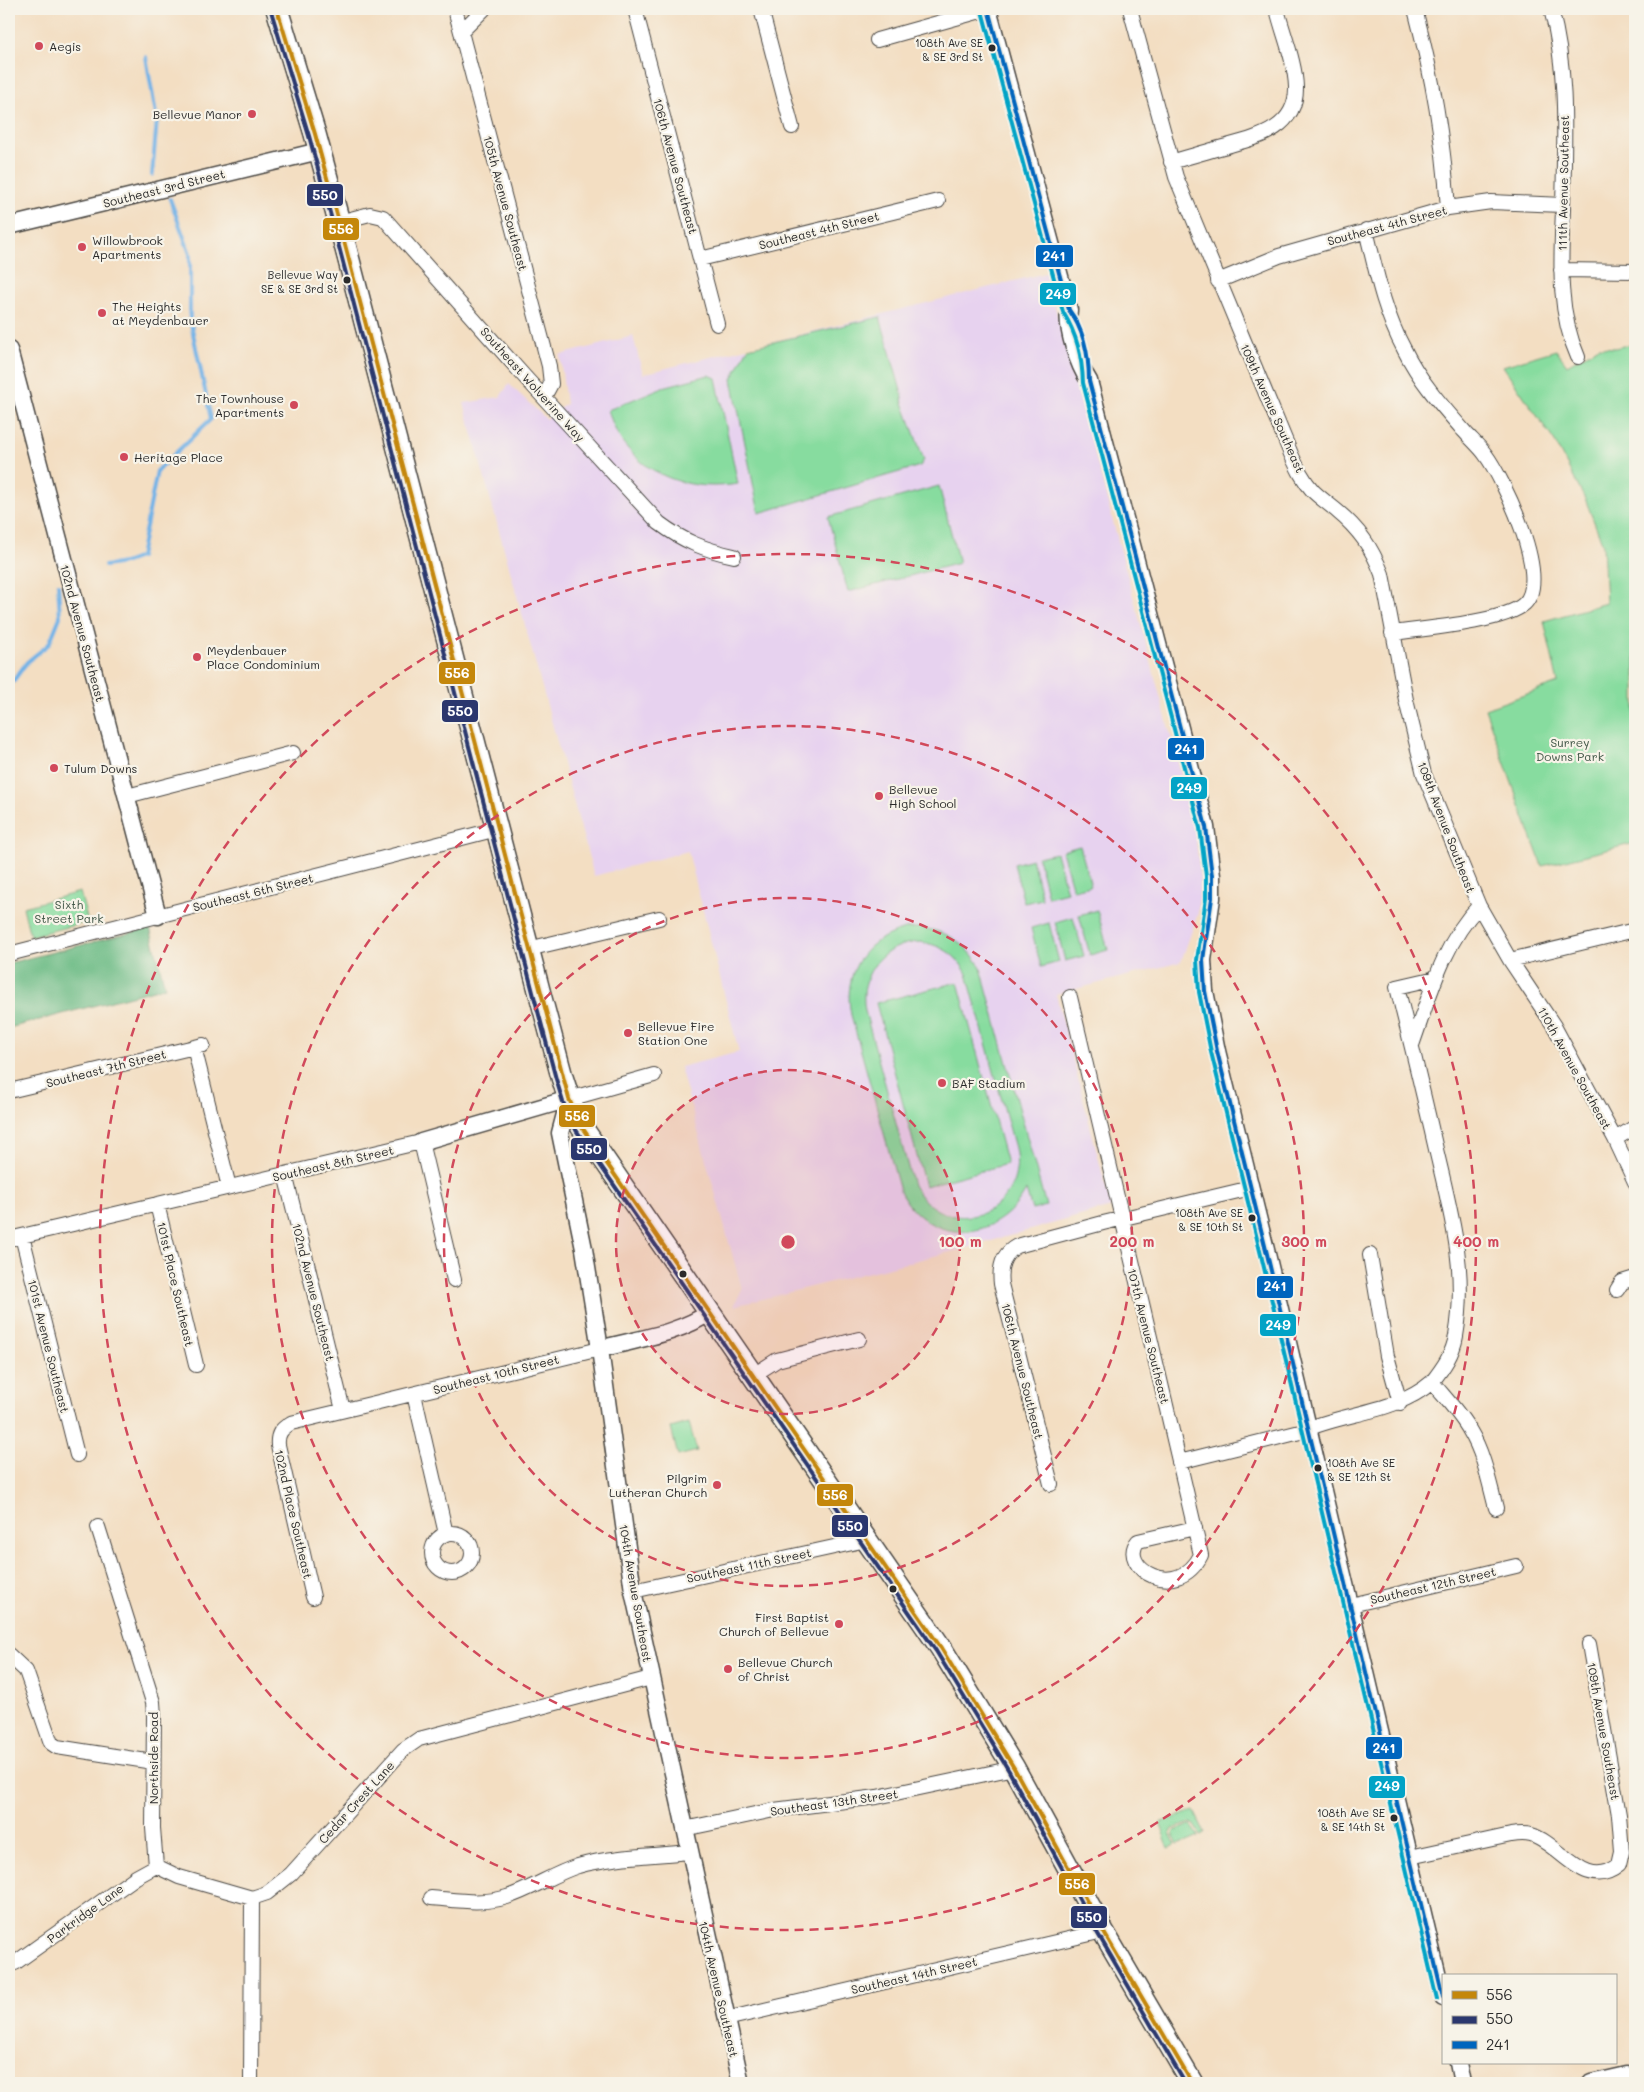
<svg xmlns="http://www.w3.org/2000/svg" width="1644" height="2092" viewBox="0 0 1644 2092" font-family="Mali,sans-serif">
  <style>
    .built { fill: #e7d2ef }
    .green { fill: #87dc9f; stroke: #598465; fill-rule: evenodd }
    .forest { fill: #6dbc86; stroke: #4c7458 }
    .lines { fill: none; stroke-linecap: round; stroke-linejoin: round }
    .stream { stroke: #73b3e7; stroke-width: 4 }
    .minor-casing { stroke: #494642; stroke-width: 16 }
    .tertiary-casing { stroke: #494642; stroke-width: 19 }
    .primary-casing { stroke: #494642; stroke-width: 24 }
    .minor { stroke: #fff; stroke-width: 14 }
    .tertiary { stroke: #fff; stroke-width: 16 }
    .primary { stroke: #fff; stroke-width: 21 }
    .bus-1-casing { stroke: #f7f3e8; stroke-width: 8 }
    .bus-2-casing { stroke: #f7f3e8; stroke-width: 8 }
    .bus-3-casing { stroke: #f7f3e8; stroke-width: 8 }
    .bus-4-casing { stroke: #f7f3e8; stroke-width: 8 }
    .bus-1 { stroke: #c4870b; stroke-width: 4 }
    .bus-2 { stroke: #2b376e; stroke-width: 4 }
    .bus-3 { stroke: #0065bd; stroke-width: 4 }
    .bus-4 { stroke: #02a3c6; stroke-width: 4 }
    .ring { fill: none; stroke: #d1495b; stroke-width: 2.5; stroke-dasharray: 9 6 }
    .poi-dot { fill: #d1495b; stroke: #f7f3e8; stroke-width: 2 }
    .bus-dot { fill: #2b2b2b; stroke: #f7f3e8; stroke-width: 2 }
    .labels { text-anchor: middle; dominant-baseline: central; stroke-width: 4.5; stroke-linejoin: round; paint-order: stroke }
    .bus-label { font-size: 11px; fill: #2b2b2b; stroke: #f7f3e8; text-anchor: end }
    .poi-label { font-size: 12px; fill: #2b2b2b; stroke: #f7f3e8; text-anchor: start }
    .street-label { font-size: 12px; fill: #2b2b2b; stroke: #f7f3e8 }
    .park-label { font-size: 12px; fill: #425748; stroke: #f7f3e8 }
    .centre { fill: #d1495b; stroke: #f7f3e8; stroke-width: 2.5 }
    .ring-label { font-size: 15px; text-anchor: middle; font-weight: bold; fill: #d1495b; stroke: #f7f3e8; stroke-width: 4.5; stroke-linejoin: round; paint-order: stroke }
    .line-badge { stroke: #f7f3e8; stroke-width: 2 }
    .badge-label { font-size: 14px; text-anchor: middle; font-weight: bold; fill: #fff }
  </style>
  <rect width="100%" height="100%" fill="#f7f3e8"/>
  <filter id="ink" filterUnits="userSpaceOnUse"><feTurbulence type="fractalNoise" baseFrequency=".02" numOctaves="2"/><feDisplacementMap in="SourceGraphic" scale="10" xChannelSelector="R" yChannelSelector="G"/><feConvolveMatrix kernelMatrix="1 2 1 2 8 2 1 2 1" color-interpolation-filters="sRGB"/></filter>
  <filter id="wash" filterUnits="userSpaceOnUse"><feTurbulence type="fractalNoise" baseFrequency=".0096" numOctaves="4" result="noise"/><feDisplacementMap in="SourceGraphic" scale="20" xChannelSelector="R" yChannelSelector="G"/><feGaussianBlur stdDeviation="1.12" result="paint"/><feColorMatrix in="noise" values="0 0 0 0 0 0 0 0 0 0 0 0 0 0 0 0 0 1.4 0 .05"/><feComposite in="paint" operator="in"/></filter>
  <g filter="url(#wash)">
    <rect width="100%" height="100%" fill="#f3dec2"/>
    <path class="built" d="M1046,273l148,549 6,54 -2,37 -17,49 -125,32 55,213 -141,40 -236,59 8,-17 -62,-222 59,-15 -51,-201 -94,25 -130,-473 36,-6 9,-13 37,35 20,-15 -6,-49 73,-19 10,38z"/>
    <path class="green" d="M880,317l23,81 -1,2 22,60 -4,6 -161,47 -27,-134 16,-31z
      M1635,343v500l-93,23 -57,-157 73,-26 -14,-62 62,-18 -3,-58 -17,-44 -31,-59 -52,-76 53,-16 11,15 32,-18 16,1z
      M709,375l7,3 22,106c-43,7 -86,-4 -114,-40 -8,-10 -12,-22 -16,-34l55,-23z
      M939,486l20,77 -111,29 -20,-75z
      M1080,846l11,40 -18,4 -11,-39z
      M1056,853l11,39 -19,5 -10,-40z
      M1032,859l10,40 -18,4 -10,-39z
      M80,892l8,30 -58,14 -7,-29z
      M1097,910l11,40 -18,5 -11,-40z
      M1073,917l11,39 -19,5 -10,-39z
      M1049,923l10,39 -18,5 -10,-39z
      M910,928c32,-1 56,13 71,40l65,238 -14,4 -6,-20c-29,54 -97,56 -126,1l-49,-176c-9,-45 15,-78 59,-87zM920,942c22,3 37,13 47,32l48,174c14,66 -69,96 -102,37l-48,-174c-7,-38 18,-67 55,-69z
      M958,982l49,182 -82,22 -49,-183z
      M689,1423l8,28 -19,5 -7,-28z
      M1194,1811l11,22 -4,2 -6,-10 -4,-2 -19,6 -2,4 6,12 -7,3 -10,-25z
      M1191,1825l8,11 -21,9 -5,-11 1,-3z"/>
    <path class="forest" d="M150,928l15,59 -156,41v-65z"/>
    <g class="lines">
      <path class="stream" d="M146,57l11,63 -5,55
        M105,566l19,-3 16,-6 17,-86 54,-52 -21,-100v-65l-20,-55
        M9,687l18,-25 22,-18 11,-27 -2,-33"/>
    </g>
  </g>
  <g filter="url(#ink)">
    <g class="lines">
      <g class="minor-casing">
        <path id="minor" d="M455,9l94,357 2,18 -7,13
          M635,9l82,315
          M761,9l31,118
          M1130,9l46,168 115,277c6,13 12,26 22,37 7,7 16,13 24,20 22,18 35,37 45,63l24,126 18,74 55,132c-36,37 -50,92 -67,139
          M1415,9c18,69 28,128 33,199
          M1551,9c18,66 13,133 12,201 -2,50 -6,100 15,147
          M461,32l23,-23
          M877,40l111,-31
          M1171,162c17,-5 34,-10 52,-15 32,-9 74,-17 73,-60 -1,-26 -13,-53 -19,-78
          M339,222l31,-8 13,3 141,159 135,147c24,18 46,27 75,33
          M1366,230c10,41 18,82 38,119 15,31 38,57 60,82 7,8 15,15 21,23 18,24 67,125 39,150 -19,18 -102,25 -132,29
          M700,259l238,-58
          M1561,270l74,1
          M1218,281l61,-25 169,-48 43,-6 72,3
          M127,796l166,-43
          M1479,906l31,54 44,66 61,113 20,43
          M528,949l131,-31
          M9,954l488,-125
          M1510,960l125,-30
          M1436,978l-39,9c13,52 26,105 38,158 15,65 33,124 21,191 -3,18 -13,32 -24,46 13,16 28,31 38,49 14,23 19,51 26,77
          M1070,997c43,187 88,372 131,558 -24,48 -84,12 -63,-14l57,-13
          M194,1047l35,140
          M9,1091l194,-46
          M569,1099l85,-24
          M1615,1139l20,-12
          M285,1174l58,236
          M157,1204l39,161
          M22,1236l55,219
          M9,1239l412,-97 33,138
          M1370,1255l17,101 13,47
          M1617,1290l5,-8 13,-4
          M752,1376l25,-16 82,-21
          M414,1394l32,140
          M1179,1462l121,-30c43,-20 95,-18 132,-50
          M1051,1484l-50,-200c-2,-16 1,-30 16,-38l86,-23 148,-35
          M98,1527l55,175 1,14 -1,112 3,38
          M432 1553a20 20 0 1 1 40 0a20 20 0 1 1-40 0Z
          M633,1591l233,-51
          M313,1597l-35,-152c-1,-11 3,-16 13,-22l309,-74
          M1351,1605l165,-39
          M9,1655l17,16 25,72 6,4 96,15
          M684,1829l90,-19 103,-13 137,-29
          M1410,1857l101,-22c6,-1 13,-2 20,0 29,8 54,58 88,30l3,-13 -3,-37 -30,-171
          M156,1866l23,11 73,21
          M431,1898c25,2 51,7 76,-1 25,-8 46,-23 71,-31 35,-10 74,-10 111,-14
          M15,1963l121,-86 20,-11
          M726,2019l377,-88
          M251,2083l1,-185 15,-5 24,-19 112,-124 16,-11 232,-61"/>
      </g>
      <g class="tertiary-casing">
        <path id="tertiary" d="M988,9l81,301c-3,20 9,54 20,71l117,446 6,49v22l-9,62 2,31 12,60 50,203 176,744
          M9,226l310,-75
          M9,350l149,566
          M569,1099l-9,34 24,116 16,100 33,242 108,492
          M421,1142l148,-43
          M600,1349c37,-10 79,-15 110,-37
          M1458,2063l4,20
          M1591,2083l35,-8"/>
      </g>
      <g class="primary-casing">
        <path id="primary" d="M277,9l38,125 24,88 202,776 21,79 7,22 12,27 360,522 73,120 89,163 89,152"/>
      </g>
      <use href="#minor" class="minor"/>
      <use href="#tertiary" class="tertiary"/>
      <use href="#primary" class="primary"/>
      <g class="bus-1-casing">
        <path id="bus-1" d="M277,9l38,125 24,88 230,877 12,27 360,522 73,120 89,163 89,152"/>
      </g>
      <g class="bus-2-casing">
        <path id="bus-2" d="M271,11l38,125 24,88 202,776 21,79 7,23 13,28 360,521 73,120 89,163 87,149"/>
      </g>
      <g class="bus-3-casing">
        <path id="bus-3" d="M988,9l81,301c15,20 20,46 20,71l117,446 6,49v22l-9,62 2,31 12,60 50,203 176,743"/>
      </g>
      <g class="bus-4-casing">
        <path id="bus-4" d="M982,11l81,301c14,23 19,44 20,71l117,445 6,48v22l-9,62 2,32 12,60 50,203 176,744"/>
      </g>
      <use href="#bus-1" class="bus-1"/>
      <use href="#bus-2" class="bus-2"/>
      <use href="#bus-3" class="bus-3"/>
      <use href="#bus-4" class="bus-4"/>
    </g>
  </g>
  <circle cx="788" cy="1242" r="172" fill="#d1495b" fill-opacity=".12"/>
  <g class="ring">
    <circle cx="788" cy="1242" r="172"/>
    <circle cx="788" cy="1242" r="344"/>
    <circle cx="788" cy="1242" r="516"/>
    <circle cx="788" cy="1242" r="688"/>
  </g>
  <g class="poi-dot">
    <circle cx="39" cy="46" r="5"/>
    <circle cx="252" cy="114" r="5"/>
    <circle cx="82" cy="247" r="5"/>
    <circle cx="102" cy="313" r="5"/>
    <circle cx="294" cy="405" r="5"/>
    <circle cx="124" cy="457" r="5"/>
    <circle cx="197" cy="657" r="5"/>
    <circle cx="54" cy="768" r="5"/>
    <circle cx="879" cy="796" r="5"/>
    <circle cx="628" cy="1033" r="5"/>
    <circle cx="942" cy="1083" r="5"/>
    <circle cx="717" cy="1485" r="5"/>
    <circle cx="839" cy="1624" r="5"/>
    <circle cx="728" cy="1669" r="5"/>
  </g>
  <g class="bus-dot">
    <circle cx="992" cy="48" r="4.5"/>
    <circle cx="347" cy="280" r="4.5"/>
    <circle cx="1252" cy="1218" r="4.5"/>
    <circle cx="683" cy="1274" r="4.5"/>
    <circle cx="1318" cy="1468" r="4.5"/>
    <circle cx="893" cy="1589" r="4.5"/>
    <circle cx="1394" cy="1818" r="4.5"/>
  </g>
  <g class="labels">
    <g class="bus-label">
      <text x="983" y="42">108th Ave SE<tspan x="983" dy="14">&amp; SE 3rd St</tspan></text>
      <text x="338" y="274">Bellevue Way<tspan x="338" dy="14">SE &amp; SE 3rd St</tspan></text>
      <text x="1243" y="1212">108th Ave SE<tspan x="1243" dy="14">&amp; SE 10th St</tspan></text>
      <text x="1327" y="1462" text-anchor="start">108th Ave SE<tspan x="1327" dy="14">&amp; SE 12th St</tspan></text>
      <text x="1385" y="1812">108th Ave SE<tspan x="1385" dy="14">&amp; SE 14th St</tspan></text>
    </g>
    <g class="poi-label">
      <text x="49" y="46">Aegis</text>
      <text x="242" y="114" text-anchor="end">Bellevue Manor</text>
      <text x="92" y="240">Willowbrook<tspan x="92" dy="14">Apartments</tspan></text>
      <text x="112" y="306">The Heights<tspan x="112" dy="14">at Meydenbauer</tspan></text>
      <text x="284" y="398" text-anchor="end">The Townhouse<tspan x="284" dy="14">Apartments</tspan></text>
      <text x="134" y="457">Heritage Place</text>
      <text x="207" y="650">Meydenbauer<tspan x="207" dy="14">Place Condominium</tspan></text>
      <text x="64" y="768">Tulum Downs</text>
      <text x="889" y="789">Bellevue<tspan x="889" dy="14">High School</tspan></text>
      <text x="638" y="1026">Bellevue Fire<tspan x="638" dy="14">Station One</tspan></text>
      <text x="952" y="1083">BAF Stadium</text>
      <text x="707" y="1478" text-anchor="end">Pilgrim<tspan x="707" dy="14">Lutheran Church</tspan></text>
      <text x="829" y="1617" text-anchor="end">First Baptist<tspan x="829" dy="14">Church of Bellevue</tspan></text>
      <text x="738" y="1662">Bellevue Church<tspan x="738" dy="14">of Christ</tspan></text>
    </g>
    <g class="street-label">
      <text transform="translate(676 166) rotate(75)">106th Avenue Southeast</text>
      <text transform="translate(1563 183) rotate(-89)">111th Avenue Southeast</text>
      <text transform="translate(164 188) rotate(-14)">Southeast 3rd Street</text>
      <text transform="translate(506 203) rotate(75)">105th Avenue Southeast</text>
      <text transform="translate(1387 225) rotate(-15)">Southeast 4th Street</text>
      <text transform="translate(819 230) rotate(-14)">Southeast 4th Street</text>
      <text transform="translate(533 384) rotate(48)">Southeast Wolverine Way</text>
      <text transform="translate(1273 408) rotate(66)">109th Avenue Southeast</text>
      <text transform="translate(83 633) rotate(75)">102nd Avenue Southeast</text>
      <text transform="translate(1447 827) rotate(69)">109th Avenue Southeast</text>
      <text transform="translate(253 892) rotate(-14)">Southeast 6th Street</text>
      <text transform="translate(106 1068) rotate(-14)">Southeast 7th Street</text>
      <text transform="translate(1575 1068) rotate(61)">110th Avenue Southeast</text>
      <text transform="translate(333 1163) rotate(-13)">Southeast 8th Street</text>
      <text transform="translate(176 1284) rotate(77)">101st Place Southeast</text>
      <text transform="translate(314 1292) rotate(76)">102nd Avenue Southeast</text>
      <text transform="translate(1149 1336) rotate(76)">107th Avenue Southeast</text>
      <text transform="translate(49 1346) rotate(76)">101st Avenue Southeast</text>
      <text transform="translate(1023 1371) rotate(76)">106th Avenue Southeast</text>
      <text transform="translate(496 1374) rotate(-14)">Southeast 10th Street</text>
      <text transform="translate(294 1514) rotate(77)">102nd Place Southeast</text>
      <text transform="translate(749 1565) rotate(-12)">Southeast 11th Street</text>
      <text transform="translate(1433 1585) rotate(-13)">Southeast 12th Street</text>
      <text transform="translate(636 1593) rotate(80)">104th Avenue Southeast</text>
      <text transform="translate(1604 1731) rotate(80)">109th Avenue Southeast</text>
      <text transform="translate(153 1758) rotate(-90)">Northside Road</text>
      <text transform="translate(356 1802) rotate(-48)">Cedar Crest Lane</text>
      <text transform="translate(834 1802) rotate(-8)">Southeast 13th Street</text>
      <text transform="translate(85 1913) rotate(-36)">Parkridge Lane</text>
      <text transform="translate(914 1975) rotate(-13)">Southeast 14th Street</text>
      <text transform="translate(719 1989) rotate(77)">104th Avenue Southeast</text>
    </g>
    <g class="park-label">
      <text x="1570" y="742">Surrey<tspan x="1570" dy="14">Downs Park</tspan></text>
      <text x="69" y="904">Sixth<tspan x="69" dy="14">Street Park</tspan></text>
    </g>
  </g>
  <circle cx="788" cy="1242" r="8" class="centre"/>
  <g class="ring-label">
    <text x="960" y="1247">100 m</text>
    <text x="1132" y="1247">200 m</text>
    <text x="1304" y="1247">300 m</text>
    <text x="1476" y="1247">400 m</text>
  </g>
  <g class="line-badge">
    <rect x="306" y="183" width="38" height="24" rx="5" fill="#2b376e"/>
    <rect x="322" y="217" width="38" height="24" rx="5" fill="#c4870b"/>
    <rect x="1035" y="244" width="39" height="24" rx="5" fill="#0065bd"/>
    <rect x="1039" y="282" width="38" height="24" rx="5" fill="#02a3c6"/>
    <rect x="438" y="661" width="38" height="24" rx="5" fill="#c4870b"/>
    <rect x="441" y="699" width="38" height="24" rx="5" fill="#2b376e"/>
    <rect x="1167" y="737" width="38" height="24" rx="5" fill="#0065bd"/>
    <rect x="1170" y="776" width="38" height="24" rx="5" fill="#02a3c6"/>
    <rect x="558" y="1104" width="38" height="24" rx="5" fill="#c4870b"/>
    <rect x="570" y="1137" width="38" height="24" rx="5" fill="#2b376e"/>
    <rect x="1256" y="1275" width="38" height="24" rx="5" fill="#0065bd"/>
    <rect x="1259" y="1313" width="38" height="24" rx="5" fill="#02a3c6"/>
    <rect x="816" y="1483" width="38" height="24" rx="5" fill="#c4870b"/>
    <rect x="831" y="1514" width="38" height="24" rx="5" fill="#2b376e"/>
    <rect x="1365" y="1736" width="38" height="24" rx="5" fill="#0065bd"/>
    <rect x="1368" y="1775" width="38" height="24" rx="5" fill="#02a3c6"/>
    <rect x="1058" y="1872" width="38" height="24" rx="5" fill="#c4870b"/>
    <rect x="1070" y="1905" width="38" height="24" rx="5" fill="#2b376e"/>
  </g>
  <g class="badge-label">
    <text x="325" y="200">550</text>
    <text x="341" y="234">556</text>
    <text x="1054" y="261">241</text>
    <text x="1058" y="299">249</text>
    <text x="457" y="678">556</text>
    <text x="460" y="716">550</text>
    <text x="1186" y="754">241</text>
    <text x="1189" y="793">249</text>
    <text x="577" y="1121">556</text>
    <text x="589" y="1154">550</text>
    <text x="1275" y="1291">241</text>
    <text x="1278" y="1330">249</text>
    <text x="835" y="1500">556</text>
    <text x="850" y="1531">550</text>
    <text x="1384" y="1753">241</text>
    <text x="1387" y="1791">249</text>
    <text x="1077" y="1889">556</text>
    <text x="1089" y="1922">550</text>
  </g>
  <rect width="1644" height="2092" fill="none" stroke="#f7f3e8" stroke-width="30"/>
  <rect x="1442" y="1974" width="175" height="90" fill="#f7f3e8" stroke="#a5a39c"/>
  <rect x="1452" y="1991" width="25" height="8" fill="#c4870b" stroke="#a5a39c"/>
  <text x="1486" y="2000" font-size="15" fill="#2b2b2b">556</text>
  <rect x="1452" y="2016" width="25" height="8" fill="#2b376e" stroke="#a5a39c"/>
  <text x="1486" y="2024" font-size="15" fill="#2b2b2b">550</text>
  <rect x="1452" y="2041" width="25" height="8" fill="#0065bd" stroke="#a5a39c"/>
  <text x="1486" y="2050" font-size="15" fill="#2b2b2b">241</text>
</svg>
